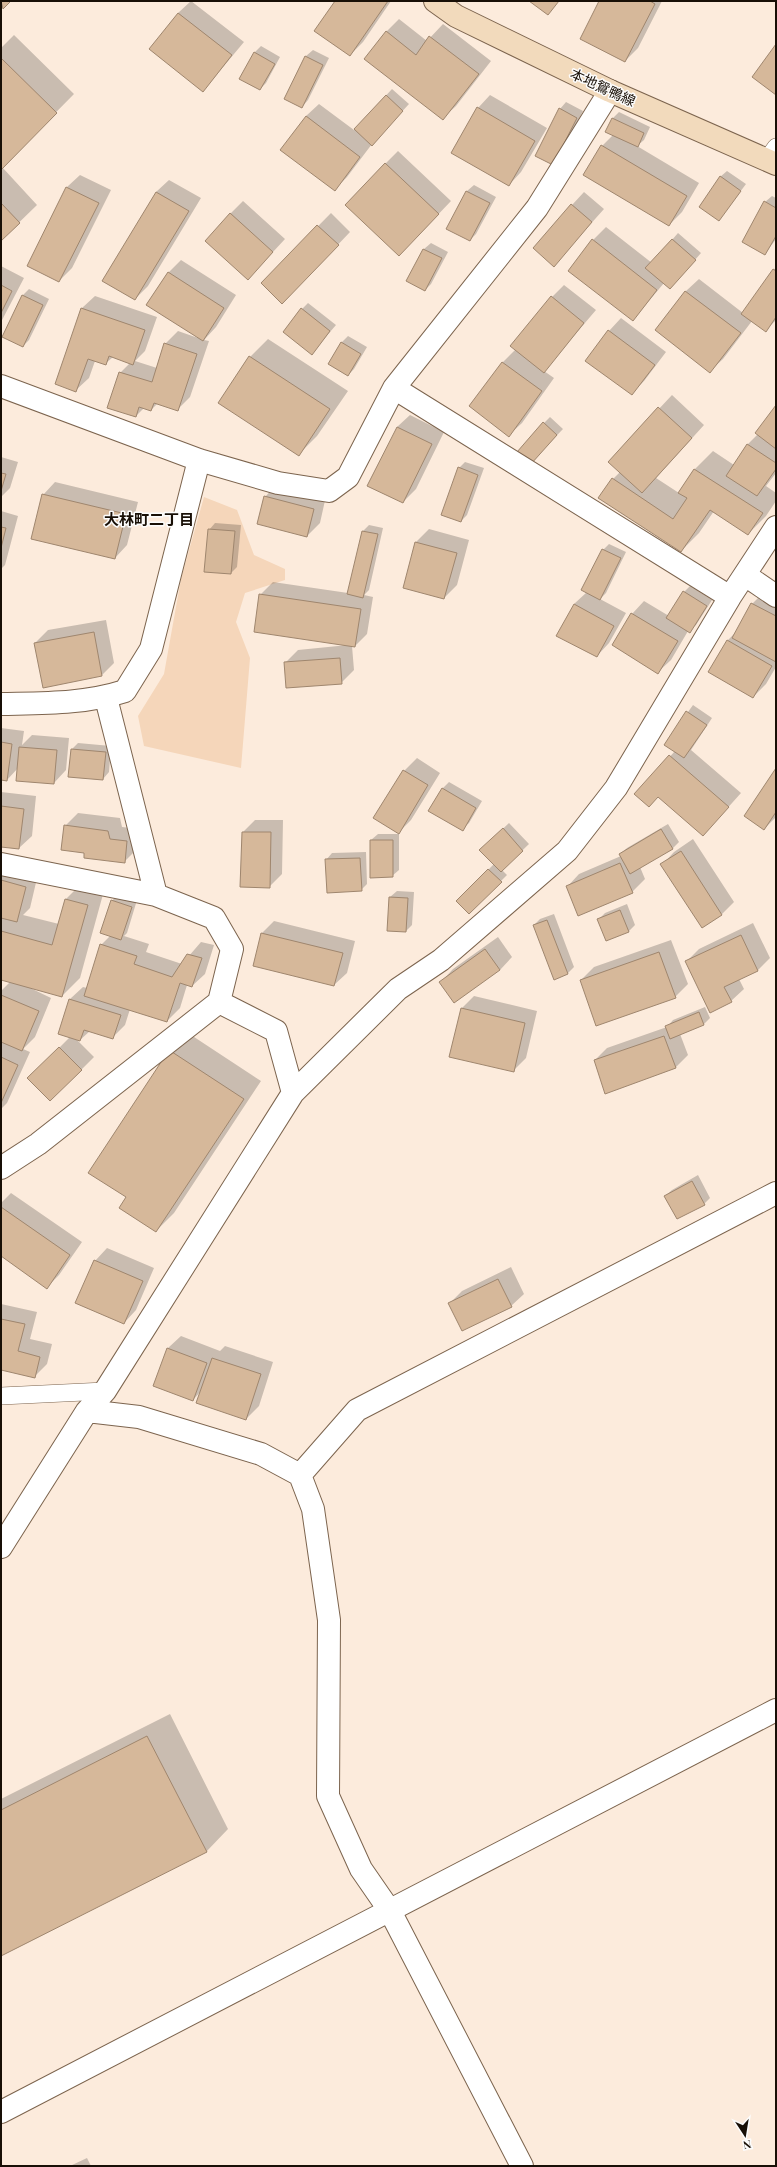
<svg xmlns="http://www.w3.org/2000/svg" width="777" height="2167" viewBox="0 0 777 2167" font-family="'Playfair Display','Noto Sans JP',serif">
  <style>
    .green { fill: #f5d6ba }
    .shadow { fill: #0003 }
    .building { fill: #d6b89a; stroke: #9f866e }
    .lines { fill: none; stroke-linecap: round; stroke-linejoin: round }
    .service-casing { stroke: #7c644e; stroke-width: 18 }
    .minor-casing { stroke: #7c644e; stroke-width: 24 }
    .tertiary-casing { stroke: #7c644e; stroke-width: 24 }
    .secondary-casing { stroke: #7c644e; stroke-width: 24 }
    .service { stroke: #fff; stroke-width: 17 }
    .minor { stroke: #fff; stroke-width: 22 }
    .tertiary { stroke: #fff; stroke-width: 22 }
    .secondary { stroke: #f2dabc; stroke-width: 22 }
    .labels { text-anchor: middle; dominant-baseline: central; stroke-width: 3; stroke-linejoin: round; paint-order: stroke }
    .street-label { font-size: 14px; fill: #180f06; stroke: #fcfcfc }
    .neighbourhood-label { font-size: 15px; font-weight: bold; fill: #180f06; stroke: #fcfcfc }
  </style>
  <rect width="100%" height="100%" fill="#fcebdc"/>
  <path class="green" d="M204,497l33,13 17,45 31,14v11l-40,13 -9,29 14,36 -9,110 -97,-22 -6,-30 26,-42 17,-95z"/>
  <path class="shadow" d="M191,1l53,41 -41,49 -25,-78z
    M336,1h55l-28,41 -13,13z
    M600,1h62l-24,47 -13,13z
    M399,19l28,22 16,-17 48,37 -35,45 -13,12 -57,-86z
    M14,35l60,59 -72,73 35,38 -36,35v-192z
    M261,46l19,11 -14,26 -6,6 -6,-36z
    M313,50l16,8 -21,42 -6,7 -17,-8 21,-43z
    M392,89l17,15 -37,40 -25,33 -12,12 -29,-73 13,-12 35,26z
    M490,95l57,33 -26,44 -12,13 -31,-77z
    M566,102l17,9 -24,47 1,-49z
    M619,112l31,15 -6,13 -7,6 62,37 -17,29 -13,13 -67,-79 11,-11 -1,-16z
    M398,151l53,50 -39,41 -27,-78z
    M727,171l19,13 -27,36 1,-43z
    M80,175l31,15 -39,78 -13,13 -31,-16 39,-78z
    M169,180l32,18 -53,88 -13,13 21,-107z
    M474,185l22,12 -20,37 -6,6 -23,-12 20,-37z
    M584,192l20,17 -50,56 18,-60z
    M772,196l4,2v41l-11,15v-52z
    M243,201l42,38 -25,27 -30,-52z
    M331,213l19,19 -55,58 -33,-7z
    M606,227l46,36 26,-30 23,20 -25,29 -12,1 -31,37 -40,-80z
    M431,243l17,9 -17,32 -6,6 -17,-9 16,-32z
    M181,260l55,35 -20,32 -12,13 5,1 -19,56 -12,12 -20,-6 -7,7 -7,-2 -8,8 -16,-43 10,-10 -17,-6 -8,7 -10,-3 -6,17 -13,12 6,-82 13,-12 62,21 -12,34 -10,10 22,7 8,-24 13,-13 20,7 -30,-65z
    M1,266l23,12 -23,44z
    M776,267v53l-10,10 -14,-9 -29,38 -13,12 -54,-41 30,-39 13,-12 44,34z
    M564,285l32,25 -52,61 10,7 -32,45 -13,12 -39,-29 33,-44 13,-13 36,-52z
    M29,289l20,10 -20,41 -6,6 -20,-9 20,-42z
    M308,303l28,22 -24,28 -10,-44z
    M621,318l45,34 -22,29 -13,13 -22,-63z
    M348,336l19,11 -13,22 -6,6 -19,-11 13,-22z
    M268,339l80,52 -31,45 -18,18 -49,-97z
    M672,395l32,30 -48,53 23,15 16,-24 18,-18 21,14 14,-21 10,-10 18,-27v66l-10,13 10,7v8l-10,15 -18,18 -34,-23 -15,22 -18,18 -68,-72 7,-7 -11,-10z
    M410,415l34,17 -28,57 -13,13 -6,-75z
    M550,417l13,12 -26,27 7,-33z
    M1,457l17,5 -8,26 -9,9z
    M465,462l19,6 -17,47 -6,6 -2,-53z
    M55,482l83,20 -11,43 -12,13 -72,-63z
    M277,484l49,12 -6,27 -13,13 -42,-39z
    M1,511l17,5 -13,49 -4,4z
    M215,523l26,2 -4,42 -6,6 -22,-43z
    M369,525l14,3 -14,62 -5,5 9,2 -6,37 -12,12h-3l2,24 -13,13 -56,-20 13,-13 50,-5 -88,-50 13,-13 75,11 15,-62z
    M429,529l40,11 -12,45 -13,13 -40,-11 12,-45z
    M609,544l17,8 -20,41 -6,6 26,14 -17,30 -12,13 -23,-52 13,-12 16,-42z
    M690,586l22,14 -16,25 -8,6 -17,29 -13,12 -26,-58 12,-13 25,15 15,-24z
    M765,591l11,6v70l-10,17 -13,13 -43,-25 18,-32 9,-9 15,-27z
    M106,620l8,43 -12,12 -67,-32 13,-13z
    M693,705l19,13 -21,32 50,43 -26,29 -56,-26 -10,10 -13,-12 39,-43 -10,-7z
    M1,728l23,3 -2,14 10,-10 37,3 -3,32 -12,13 -36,-15 -11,12 -6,-1z
    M78,743l33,3 -2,26 -6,7 -31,-30z
    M417,758l23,15 -29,47 -13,13 6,-62z
    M776,769v48l-12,12z
    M449,782l33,19 -13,22 -7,6 -32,-18 13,-23z
    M1,792l35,4 -4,40 -13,12 -18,-2z
    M78,813l42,5 2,9 18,2 -3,20 -13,13 -38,-10 -21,-26z
    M255,820h28l-1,54 -13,13 -26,-55z
    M509,823l20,21 -27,26 5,5 -38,38 -12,-12 37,-37 -7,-20z
    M668,824l11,18 -6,6 -33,19 5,12 -13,13 -65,-5 12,-13 42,-18 -1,-2 7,-6z
    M378,834h21v36l-7,6 -21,-36z
    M693,839l41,63 -13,13 -59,-50 12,-13z
    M366,852l1,32 -6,6 -35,-30 6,-7z
    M1,869l37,5 -8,34 -7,7 36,9 7,-25 18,-18 21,6 -25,91 -18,18 -36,-10 25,12 -16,39 -12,12 7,3 -23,51 -6,6v-118l9,-9 -9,-3z
    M397,891l17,1 -2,33 -6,6 -16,-34z
    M118,894l19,6 -10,33 -3,3 25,8 -3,8 36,12 19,-22 13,3 -9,29 -13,12 -5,-1 -7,23 -13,13 -37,-12 -5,16 -13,13 -22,-7 -10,9 -4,-1 18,18 -13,13 -52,8 41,-41 -11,-3 11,-35 13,-12 4,1 14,-43 9,-9 2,-35z
    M627,904l8,21 -6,6 -23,9 -7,-21 6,-6z
    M554,914l20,53 -6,6 -34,-48 6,-6z
    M274,921l81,20 -8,32 -13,12 -72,-52z
    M753,923l17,35 -12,12 -19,9 5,10 -13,12 -45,-39 13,-13z
    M498,937l14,20 -12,13 -59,12 12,-13z
    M671,940l17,44 -13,13 -94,-17 13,-13z
    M474,996l63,15 -11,47 -13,13 -51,-63z
    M705,1007l5,11 -6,6 -24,10 8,21 -13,13 -80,-8 12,-12 60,-21 6,-7z
    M188,1033l73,48 -87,132 -18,18 14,-180z
    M698,1175l12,23 -6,6 -39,-8 7,-6z
    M11,1193l71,49 -23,33 -12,12 -46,-32v-52z
    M107,1248l47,20 -18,42 -12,13 -29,-62z
    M511,1267l13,27 -13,12 -62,-2 13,-13z
    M1,1304l36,8 -7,27 22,5 -5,20 -12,12 -34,-7z
    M181,1336l39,15 5,-5 48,16 -14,44 -13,13 -45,-28 -8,9 -39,-15 14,-37z
    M170,1714l58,115 -22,23 -205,103v-156z
    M87,2158l4,8h-21z"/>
  <path class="building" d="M1,1h10l-8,8z
    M335,1h53l-38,55 -36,-25z
    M529,1h30l-11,14z
    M599,1h51l5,3 -30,58 -45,-23z
    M178,13l54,42 -29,37 -54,-43z
    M386,31l30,24 13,-19 50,38 -36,46 -79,-61z
    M776,44v51l-24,-18z
    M254,52l21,12 -15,26 -21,-11z
    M305,56l18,9 -21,43 -18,-9z
    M1,58l56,55 -56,57z
    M386,95l17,16 -31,35 -18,-17z
    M477,107l58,34 -26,45 -58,-33z
    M559,108l18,10 -24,47 -18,-9z
    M306,116l54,41 -25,34 -55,-41z
    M612,118l32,15 -6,14 -33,-15z
    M601,145l86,51 -18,30 -86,-51z
    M385,163l54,51 -40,42 -54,-51z
    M720,176l21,15 -22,30 -20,-14z
    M66,187l33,16 -40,79 -32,-16z
    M466,191l24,12 -20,38 -24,-12z
    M156,192l33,19 -54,89 -33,-19z
    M764,201l12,7v28l-11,19 -23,-13z
    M1,203l19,20 -19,18z
    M571,204l21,18 -38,45 -21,-19z
    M230,213l43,39 -25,28 -43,-39z
    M317,225l22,20 -57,59 -21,-21z
    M592,239l65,51 -24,31 -65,-50z
    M672,239l24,21 -26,29 -25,-21z
    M423,249l19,9 -17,33 -19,-10z
    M773,269l3,2v46l-10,15 -25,-18z
    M168,272l56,36 -21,33 -57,-36z
    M1,285l11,6 -11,22z
    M685,291l56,42 -31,40 -55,-43z
    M22,295l21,10 -20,42 -21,-10z
    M551,296l33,27 -40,50 -34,-27z
    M81,308l64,22 -12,35 -24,-9 -3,9 -18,-6 -12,33 -21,-8z
    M301,308l29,23 -18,24 -29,-23z
    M608,330l47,35 -23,30 -47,-34z
    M341,342l20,12 -13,22 -20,-12z
    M164,343l33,11 -19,57 -24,-8 -3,8 -12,-4 -3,10 -29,-9 12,-36 33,10z
    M249,356l81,53 -31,47 -81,-53z
    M502,362l40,29 -33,46 -40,-31z
    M776,405v44l-21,-16z
    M658,407l34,31 -50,55 -34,-31z
    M543,422l14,13 -26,29 -14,-12z
    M397,427l35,17 -29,59 -36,-17z
    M747,444l29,19v6l-19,27 -31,-20z
    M458,467l20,8 -17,47 -20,-7z
    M694,469l69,44 -15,22 -38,-25 -29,42 -83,-54 14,-20 61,41 14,-21 -9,-5z
    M1,473l5,1 -5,17z
    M42,494l84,20 -11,45 -84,-20z
    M264,496l50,13 -7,28 -50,-13z
    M1,527l5,1 -5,20z
    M208,529l27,2 -4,43 -27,-2z
    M362,531l16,3 -15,64 -16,-4z
    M415,542l42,11 -13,46 -41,-11z
    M602,549l19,9 -21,42 -19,-10z
    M683,591l24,15 -17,27 -24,-15z
    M259,594l102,15 -6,38 -101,-15z
    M751,603l25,13v46l-44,-24z
    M574,604l40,22 -17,31 -41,-21z
    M631,613l47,28 -20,33 -46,-29z
    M94,632l8,44 -59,12 -9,-45z
    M727,640l45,26 -19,32 -45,-26z
    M340,658l2,26 -56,4 -2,-26z
    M686,711l21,14 -23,33 -20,-13z
    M1,742l11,2 -5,37 -6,-1z
    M19,747l38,3 -3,34 -38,-3z
    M71,749l35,3 -3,28 -35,-3z
    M669,755l60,52 -26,29 -45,-39 -9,10 -15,-13z
    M776,768v44l-12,18 -20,-14z
    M403,770l25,15 -29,49 -26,-16z
    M442,788l34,20 -13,23 -35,-20z
    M1,806l23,3 -5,40 -18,-2z
    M64,825l44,6 2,8 17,2 -2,22 -41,-5v-5l-23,-3z
    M503,828l20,23 -22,21 -22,-22z
    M661,829l12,20 -43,25 -11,-20z
    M242,832h29l-1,56 -30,-1z
    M370,840h23v37l-23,1z
    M681,851l41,64 -20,13 -42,-64z
    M360,858l2,33 -35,2 -2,-34z
    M620,863l13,30 -55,23 -12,-30z
    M488,869l14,13 -33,32 -13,-13z
    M1,880l25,7 -9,35 -16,-4z
    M389,897l19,1 -2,34 -19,-1z
    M65,899l23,6 -26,92 -61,-17v-49l51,14z
    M111,900l21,7 -11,33 -21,-7z
    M620,910l9,22 -23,9 -9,-22z
    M547,920l21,54 -14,6 -21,-55z
    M261,933l82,20 -9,33 -81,-20z
    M741,935l17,36 -34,16 8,15 -22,11 -25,-52z
    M100,944l37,12 -3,8 38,13 15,-23 15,4 -10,29 -12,-4 -13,39 -83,-26z
    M485,949l15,21 -46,33 -15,-21z
    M659,952l17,46 -80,28 -16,-46z
    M1,995l38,16 -17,40 -21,-9z
    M69,999l52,16 -8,24 -29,-9 -4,11 -22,-7z
    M461,1008l64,15 -11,49 -65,-15z
    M699,1012l5,13 -34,14 -5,-13z
    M664,1036l12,32 -71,26 -11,-34z
    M59,1047l23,23 -32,31 -23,-23z
    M169,1050l75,49 -88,133 -37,-24 7,-11 -38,-24z
    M1,1057l17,8 -17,38z
    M692,1181l13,24 -28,14 -13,-23z
    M1,1207l69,48 -23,34 -46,-33z
    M94,1260l49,21 -19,43 -49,-21z
    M498,1279l14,28 -50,24 -14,-28z
    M1,1319l24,5 -7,27 22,6 -5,21 -34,-8z
    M167,1348l40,15 -14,38 -40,-15z
    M212,1358l49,16 -15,46 -50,-17z
    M147,1736l60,116 -206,104v-146z"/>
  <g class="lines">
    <g class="service-casing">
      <path id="service" d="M766,161l10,-14
        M1,1396l104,-5"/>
    </g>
    <g class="minor-casing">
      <path id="minor" d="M1,386l198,74 79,23 51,8 19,-14 46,-89 143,-180 73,-117
        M394,388l336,209
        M745,575l31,21
        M1,704c42,-1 84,0 124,-13l26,-42 48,-189
        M1,864l155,31
        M219,1002l57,29 17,62
        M1,1168l37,-24 181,-142 13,-53 -18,-31 -58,-23 -50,-197
        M87,1411l52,6 122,37 39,21
        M1,1547l86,-136 18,-20 188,-298 105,-104 43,-29 126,-109 49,-63 114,-191 46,-70
        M522,2166l-132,-255 -29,-42 -33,-73 1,-176 -16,-111 -13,-34 57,-65 419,-217"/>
    </g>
    <g class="tertiary-casing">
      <path id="tertiary" d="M1,2112l775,-402"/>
    </g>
    <g class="secondary-casing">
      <path id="secondary" d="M435,1l21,15 154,75 166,73"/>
    </g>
    <use href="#service" class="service"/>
    <use href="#minor" class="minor"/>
    <use href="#tertiary" class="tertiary"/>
    <use href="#secondary" class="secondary"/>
  </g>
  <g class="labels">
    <g class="street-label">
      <text transform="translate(603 87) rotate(25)">本地鴛鴨線</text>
    </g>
    <g class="neighbourhood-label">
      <text x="149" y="519">大林町二丁目</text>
    </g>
  </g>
  <rect width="777" height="2167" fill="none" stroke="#180f06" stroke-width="4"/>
  <g transform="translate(745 2135) rotate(168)" stroke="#fcfcfc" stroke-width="3" paint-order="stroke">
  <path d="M0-3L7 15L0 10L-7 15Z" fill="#180f06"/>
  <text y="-6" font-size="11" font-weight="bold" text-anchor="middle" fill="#180f06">N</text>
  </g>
</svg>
